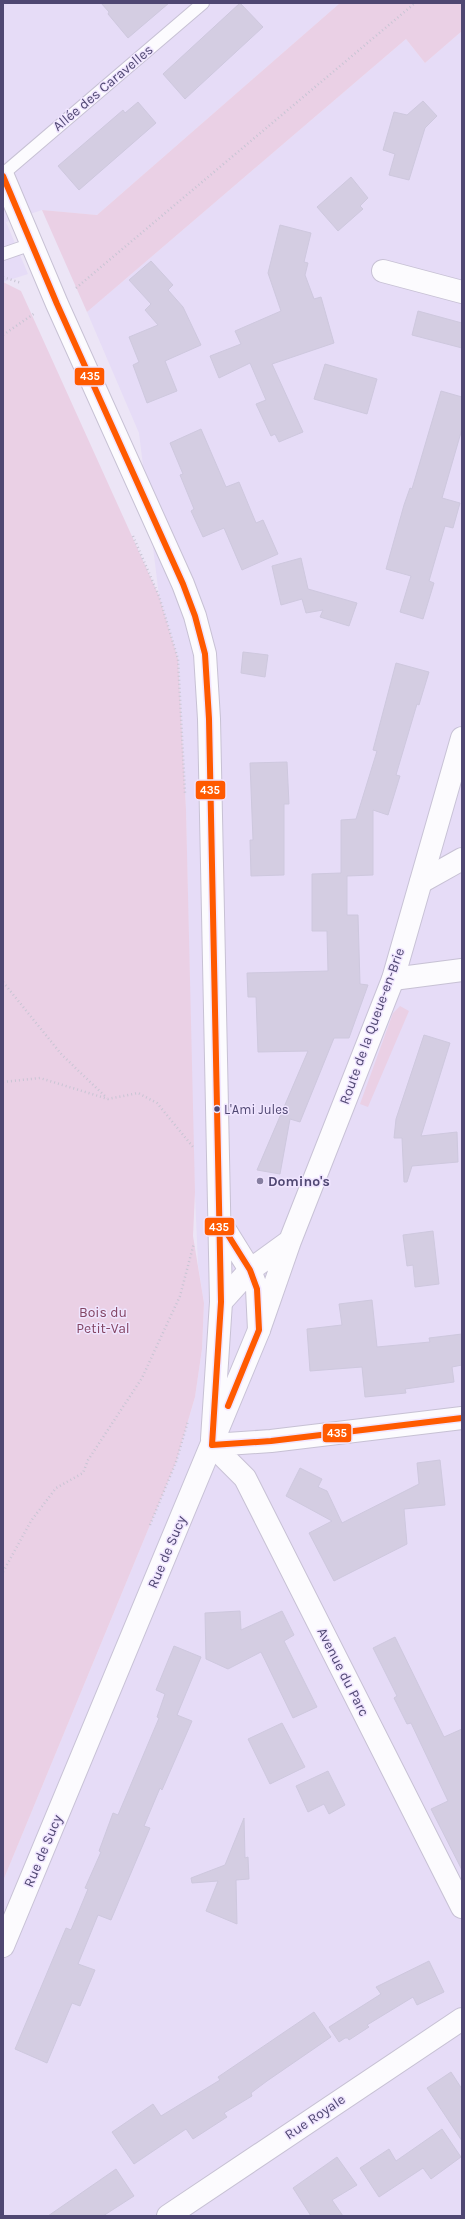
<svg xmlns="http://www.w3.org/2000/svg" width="465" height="2219" viewBox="0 0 465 2219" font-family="Karla,sans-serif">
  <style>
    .residential { fill: #e6dcf7 }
    .green { fill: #ead0e5 }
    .building { fill: #d4cde2; stroke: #cec8de }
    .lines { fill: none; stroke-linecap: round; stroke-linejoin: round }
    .service-casing { stroke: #c7c1d4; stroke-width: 14 }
    .minor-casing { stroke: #c7c1d4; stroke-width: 24 }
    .tertiary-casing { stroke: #c7c1d4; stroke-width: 24 }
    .secondary-casing { stroke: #c8c2d6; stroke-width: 24 }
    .path { stroke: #c8c5d4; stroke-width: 2.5; stroke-dasharray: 1 3; stroke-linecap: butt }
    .service { stroke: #fcfbfe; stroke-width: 12 }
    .minor { stroke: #fcfbfe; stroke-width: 22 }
    .tertiary { stroke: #fcfbfe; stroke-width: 22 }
    .secondary { stroke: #fcfbfe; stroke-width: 22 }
    .bus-1-casing { stroke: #f0e5ff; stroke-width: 9 }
    .bus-1 { stroke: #ff5a00; stroke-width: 6 }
    .bus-dot { fill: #4f4772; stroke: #f0e5ff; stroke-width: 1.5 }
    .poi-dot { fill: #867ea0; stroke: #f0e5ff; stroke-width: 1.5 }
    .labels { text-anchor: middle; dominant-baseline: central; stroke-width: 3; stroke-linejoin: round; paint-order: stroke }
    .bus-label { font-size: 13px; fill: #4f4772; stroke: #f0e5ff; text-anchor: start }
    .street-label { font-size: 14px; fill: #4f4772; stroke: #f0e5ff }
    .poi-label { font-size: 14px; font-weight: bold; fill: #4f4772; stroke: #f0e5ff; text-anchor: start }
    .park-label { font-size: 14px; fill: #834563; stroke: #f0e5ff }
    .line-badge { stroke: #f0e5ff; stroke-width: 1.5 }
    .badge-label { font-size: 11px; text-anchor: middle; font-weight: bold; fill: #fff }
  </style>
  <rect width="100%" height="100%" fill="#ece5f6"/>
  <path class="residential" d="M3,3h337l-243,212 -55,-5 -36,12 22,52 -25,8z
    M462,31v2185h-459v-335l173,-419 19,-65 7,-48 2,-46 -6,-38 -5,-118 -7,-338 -8,-150 -19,-63 -20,-163 -52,-121 319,-273 19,24z"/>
  <path class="green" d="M340,3h122v28l-37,32 -19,-24 -319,273 -45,-102 55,5z
    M3,282l18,9 138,305 19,63 8,150 9,383 -2,44 11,67 -2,46 -7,48 -19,65 -173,419z
    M400,1006l9,5 -41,96 -8,-3 33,-91z"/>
  <path class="building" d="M101,3h68l-41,35 -20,-24 1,-2z
    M240,3l23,24 -78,72 -22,-25z
    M423,101l14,15 -12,12 -16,52 -20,-5 6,-21 -12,-4 11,-38 13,3z
    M138,102l18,21 -77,67 -21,-24 65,-56 2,3z
    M351,177l17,21 -8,8 3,3 -25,22 -21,-24z
    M280,225l31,8 -7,29 4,1 -3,12 9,24 7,-2 13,46 -62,21 31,68 -24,10 -4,-8 -4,2 -15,-32 10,-4 -16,-37 -31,15 -9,-22 31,-12 -6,-13 46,-20 -13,-38z
    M151,261l22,24 -5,5 15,17 18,38 -36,16 12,30 -30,12 -14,-38 6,-3 -10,-25 29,-12 -13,-15 6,-6 -22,-24z
    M418,311l44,12v25l-50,-13z
    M325,364l52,15 -10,35 -53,-15z
    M441,391l21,6v32l-20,69 18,5 -7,25 -8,-2 -16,55 5,2 -11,36 -23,-7 11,-36 -25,-7 18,-64 6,-17 2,1z
    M201,429l25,58 13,-5 17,41 7,-3 15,34 -36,16 -18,-42 -21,9 -12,-26 3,-2 -14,-34 3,-1 -13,-31z
    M301,558l7,31 49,14 -8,23 -29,-9 3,-7 -17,3 -4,-14 -21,6 -9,-39z
    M243,652l25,3 -3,22 -24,-4z
    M396,663l33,9 -10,33 -2,-1 -21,71 4,1 -12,39 -15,-5v65l-26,1v39h11l2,69 8,1 -19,53h-15l-34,84 -10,-3 -10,55 -23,-4 51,-119 -50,1 -2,-55h-8l-1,-24 81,-2 -1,-40h-15v-57l29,-1v-53l15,-1 21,-68 -4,-1z
    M287,762l2,42h-5v71l-33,1 -1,-36h3l-3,-77z
    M424,1035l26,8 -29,93 36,-4 1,30 -46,4 -5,16h-3l-2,-44h-8l2,-19z
    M433,1231l6,53 -24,3 -2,-22 -6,1 -4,-31z
    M372,1300l5,47 53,-5 -1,-4 33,-4v31l-10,2 2,15 -49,7 1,4 -41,4 -3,-30 -52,4 -3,-42 35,-4 -3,-21z
    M440,1460l5,45 -41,4 3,35 -73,37 -25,-48 23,-12 -46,-25 14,-28 22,11 -4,8 9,4 15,32 77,-39 -2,-21z
    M240,1611l1,19 41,-19 12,24 -10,6 33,66 -24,11 -32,-66 -33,17 -22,-10 -1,-46z
    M395,1637l49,100 18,-8v141l-31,-61 17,-8 -37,-78 -4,1 -13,-26 3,-2 -24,-48z
    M174,1646l27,11 -24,58 15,6 -30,69 -2,-2 -16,38 6,2 -39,92 -13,-5 -20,49 17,6 -15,36 -8,-3 -25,60 -32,-14 51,-121 5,2 17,-41 -3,-1 16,-36 -2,-1 14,-38 5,2 41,-97 -2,-1 8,-23 -9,-4z
    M282,1723l23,44 -35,17 -22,-45z
    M328,1771l17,34 -16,9 -5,-10 -16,8 -12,-26z
    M244,1818l1,40 3,-1 1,22 -13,1 1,44 -31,-13 12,-30 -26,2 -1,-5 34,-13z
    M429,1961l15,31 -27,13 -4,-8 -46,28 2,2 -20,13 -1,-2h-3l-6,4 -10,-15 52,-33 -5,-7z
    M314,2012l17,25 -64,44 -16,12 1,3 -28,17 3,4 -34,22 -7,-10 -52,35 -22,-32 41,-28 8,12 59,-36 -2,-3z
    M451,2072l11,17v52l-35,-53z
    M442,2129l19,28 -30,22 -8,-11 -44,29 -19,-29 29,-19 7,12z
    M337,2157l20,28 -25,15 11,16h-32l-18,-28z
    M116,2169l18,27 -31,20h-55z"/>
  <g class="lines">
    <g class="service-casing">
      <path id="service" d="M3,174l200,-171
        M3,254l29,-10"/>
    </g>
    <g class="minor-casing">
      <path id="minor" d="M383,271l79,21
        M421,882l41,-23
        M393,979l69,-9
        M212,1445l33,33 217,429
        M212,1445l59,-4 191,-23
        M168,2216l294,-197"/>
    </g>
    <g class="tertiary-casing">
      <path id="tertiary" d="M3,176l54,128 126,280 12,32 10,38 4,65 12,583 -9,137
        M219,1220l31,50 7,19 2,41"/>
    </g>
    <g class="secondary-casing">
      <path id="secondary" d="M221,1302l29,-32 40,-29
        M3,1946l256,-616 31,-89 103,-262 69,-241"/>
    </g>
    <path class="path" d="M3,277l18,6
      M76,288l339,-285
      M3,335l32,-22
      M133,536l26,60 19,63 7,134
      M3,982l59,73 45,43
      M3,1082l37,-4 68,21 30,-6 19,10 36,44
      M150,1525l26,-63 12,-41
      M3,1572l28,-51 25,-33 27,-15 5,-13 54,-82 38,-82 14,-53"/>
    <use href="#service" class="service"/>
    <use href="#minor" class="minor"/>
    <use href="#tertiary" class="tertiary"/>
    <use href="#secondary" class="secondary"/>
    <g class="bus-1-casing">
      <path id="bus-1" d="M3,176l54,128 126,280 12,32 10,38 4,65 12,583 -9,143
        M223,1227l27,43 7,19 2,41 -31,76
        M212,1445l59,-4 191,-23"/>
    </g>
    <use href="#bus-1" class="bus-1"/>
  </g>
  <circle class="bus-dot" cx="217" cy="1109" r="3.5"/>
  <circle class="poi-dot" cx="260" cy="1181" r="4"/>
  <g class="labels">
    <g class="bus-label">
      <text x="224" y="1109">L'Ami Jules</text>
    </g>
    <g class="street-label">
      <text transform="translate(103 88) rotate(-40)">Allée des Caravelles</text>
      <text transform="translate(372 1026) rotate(-70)">Route de la Queue-en-Brie</text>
      <text transform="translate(167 1552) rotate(-67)">Rue de Sucy</text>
      <text transform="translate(343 1672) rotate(63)">Avenue du Parc</text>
      <text transform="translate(43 1851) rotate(-67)">Rue de Sucy</text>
      <text transform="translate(315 2117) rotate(-34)">Rue Royale</text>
    </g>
    <g class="poi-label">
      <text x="268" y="1181">Domino's</text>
    </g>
    <g class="park-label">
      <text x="103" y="1312">Bois du<tspan x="103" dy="16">Petit-Val</tspan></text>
    </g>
  </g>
  <g class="line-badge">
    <rect x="74" y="367" width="31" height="19" rx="4" fill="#ff5a00"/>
    <rect x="195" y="780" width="31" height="20" rx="4" fill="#ff5a00"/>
    <rect x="204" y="1217" width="31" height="19" rx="4" fill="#ff5a00"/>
    <rect x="322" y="1423" width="30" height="20" rx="4" fill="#ff5a00"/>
  </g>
  <g class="badge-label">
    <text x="90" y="380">435</text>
    <text x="210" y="794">435</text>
    <text x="219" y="1231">435</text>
    <text x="337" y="1437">435</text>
  </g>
  <rect width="465" height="2219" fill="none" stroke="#4f4772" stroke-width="8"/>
</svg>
